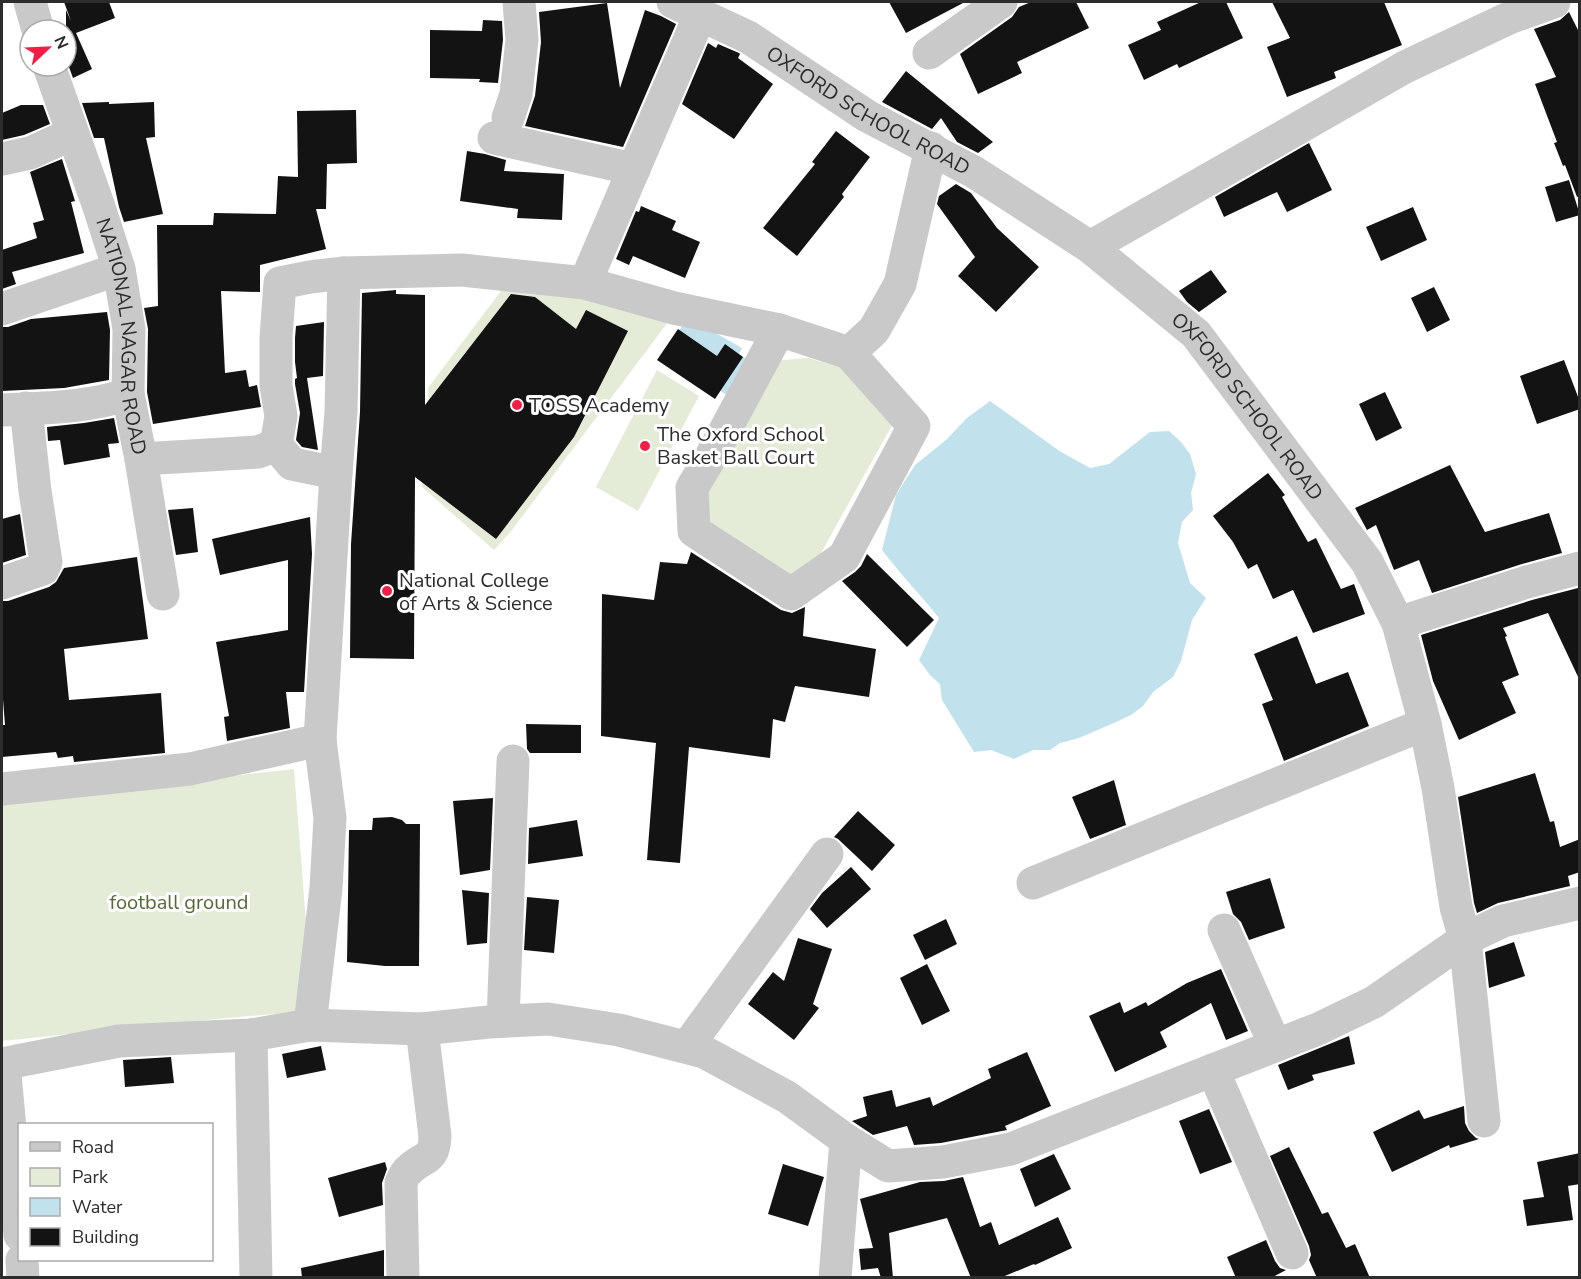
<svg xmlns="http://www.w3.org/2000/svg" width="1581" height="1279" viewBox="0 0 1581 1279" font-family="'Nunito Sans',sans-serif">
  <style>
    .green { fill: #e4ebd7 }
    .water { fill: #c1e1ed }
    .building { fill: #131313 }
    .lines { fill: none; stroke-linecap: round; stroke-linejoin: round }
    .minor { stroke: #c9c9c9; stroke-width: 33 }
    .poi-dot { fill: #f31d46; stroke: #fff; stroke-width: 2 }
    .labels { text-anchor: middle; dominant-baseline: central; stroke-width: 6; stroke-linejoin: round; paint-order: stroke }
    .street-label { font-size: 20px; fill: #2c2c2c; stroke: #fff }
    .poi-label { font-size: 20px; fill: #2c2c2c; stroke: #fff; text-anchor: start }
    .park-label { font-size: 20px; fill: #546a36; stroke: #fff }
  </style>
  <rect width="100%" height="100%" fill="#fff"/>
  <path class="green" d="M510,279l158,43 -156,208 -18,20 -72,-63 -2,-29 8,-37v-33z
    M808,358l35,10 53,50 -90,162 -70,-18 -43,-58 78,-143z
    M657,370l42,26 -61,115 -42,-24z
    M294,769l19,242 -87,7 -224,23v-239z"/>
  <path class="water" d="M687,317l55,31 -3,6 15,10 -23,34 -60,-40 -4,-6z
    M990,401l71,51 29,16 19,-4 41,-32 19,-1 12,11 9,12 6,20 -5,19 2,17 -11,12 -4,21 12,40 16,15 -14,22 -11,41 -8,16 -20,15 -10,14 -12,9 -15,7 -37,16 -19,5 -10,7h-17l-19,9 -23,-9 -17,2 -32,-52 -2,-16 -10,-9 -11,-15 20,-42c-18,-23 -39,-44 -57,-68l14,-55 19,-30 31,-25 21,-22z"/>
  <path class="building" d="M64,2h45l6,16 -39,15 16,36 -19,9 -7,-19v-49l5,11z
    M889,2h76l-59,31z
    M1031,2h45l13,26 -72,34 5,11 -44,21 -18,-40 52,-37 7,-10z
    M1201,2h25l17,36 -64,30 -2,-4 -33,16 -16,-35 33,-15 -4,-8z
    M1272,2h112l18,43 -68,27 2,6 -49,19 -20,-50 23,-9z
    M607,3l13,85 25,-78 16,6 15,8 -53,123 -98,-21 10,-30 6,-54 -2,-30z
    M1569,12l11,22v162l-3,1 -12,-32 -2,1 -9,-23 3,-1 -22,-58 21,-7 -22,-48 26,-9z
    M483,20l19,1 1,19 -5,43 -19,-1 1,-3 -50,-1v-48l52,1z
    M708,43l8,5 2,-4 21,9 1,1 -2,4 35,26 -39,55 -52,-35z
    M906,71l44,36 43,35 -15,11 -21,-11 -16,-24 -9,11 -50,-27z
    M109,102v2l45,-2 1,35 -9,1 17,76 -39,8 -5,-15 -15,-69h-10l-12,-35z
    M21,105h22l7,19 -26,11 -22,5v-27z
    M356,110l1,53 -30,1 -1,45h-10l10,40 -66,16v27l-39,-1 4,82 21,-3 3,17 8,-2 4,22 -108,17 -6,-32 1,-63 -4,-21 14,-2 -1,-81h56l1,-12 62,1 2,-38 20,1 -1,-66z
    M836,131l34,26 -28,37 2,3 -47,59 -34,-28 52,-64 -3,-2z
    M1309,143l23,47 -45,22 -10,-20 -53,25 -9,-20z
    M467,151l18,3 21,6 -2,11 60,3 -2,46 -45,-2 1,-9 -58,-8z
    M62,159l13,42 -4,1 13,51 -72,19 4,12 -14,5v-39l35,-12 -4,-15 11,-3 -14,-48z
    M1569,180l11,35 -24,7 -11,-35z
    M956,184l15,9 26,35 42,39 -43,45 -38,-36 17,-19 -38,-53 2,-8z
    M641,206l35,15 -4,9 28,12 -15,36 -52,-22 -4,9 -13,-6 20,-48 3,1z
    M1413,207l14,33 -46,21 -15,-34z
    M1211,270l16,22 -28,20 -12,-10 -8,-11z
    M1434,287l16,33 -23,12 -16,-34z
    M396,290v4l29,1v110l86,-111 24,3 41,32 10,-19 42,21 -54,106 -78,102 -81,-62 -1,182 -64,-1 1,-114 9,-132 2,-119z
    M107,312l3,18 -1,50 -45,8 -62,3v-64h6l23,-8z
    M324,322l-1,54 -16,2 11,72 -16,-3 -6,-7 4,-27 -5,-29v-5l2,-1 -2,-16v-24l1,-12z
    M678,329l39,27 8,-12 18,13 -28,42 -58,-39z
    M1564,360l16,42v7l-43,15 -17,-48z
    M1385,392l17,36 -26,13 -17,-37z
    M114,418l5,25 -11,1 2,13 -46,8 -4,-25 -12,1 -1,-14 37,-4z
    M1450,465l35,67 64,-19 13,40 -40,11 -90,29 -13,-33 -25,10 -18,-45 -9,5 -12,-22z
    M1268,473l17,22 -3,2 26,45 8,-4 25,51 13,-5 11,30 -52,19 -20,-43 -20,9 -16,-35 -9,5 -15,-27 -20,-26z
    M193,508l5,44 -22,3 -8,-45z
    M20,514l6,41 -24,8v-44z
    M310,517l2,37 -8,138h-18l4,36 -63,13 -3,-24 5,-1 -13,-74 72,-12v-70l-68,15 -8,-36z
    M691,552l90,58 11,3 13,-6 -2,29 73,13 -7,48 -74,-11 -10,36 -12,-3 -3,39 -81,-11 -9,116 -33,-3 9,-117 -55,-7 1,-142 52,6 6,-38 27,2z
    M867,554l67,66 -27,27 -65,-66 13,-9 6,-6z
    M137,557l11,82 -84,10 5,51 92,-7 4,60 -91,9 -1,-6 -15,2 -2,-6 -54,5v-32h3l-3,-38v-86h6l41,-14 7,-5 8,-14z
    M1578,588l2,5v88l-32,-68 -45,15 4,8 -2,1 14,38 -17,7 14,31 -57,27 -26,-59 -12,-46 111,-35z
    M1297,636l19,48 32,-12 21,54 -85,35 -22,-57 11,-4 -19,-46z
    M526,724l55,1v28h-51l-3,-4z
    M1535,773l15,49 4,-1 6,26 20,-8v33l-12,4 2,10 -72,17 -21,10 -3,-10 -16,-106z
    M1114,780l12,45 -36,14 -18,-42z
    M493,798l-3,72 -30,5 -7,-74z
    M858,811l37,34 -23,26 -34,-32 -4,-2z
    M392,817l10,3 4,4h14l-1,142h-34l-38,-4 2,-132h23l1,-12z
    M577,820l6,36 -55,8 1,-36z
    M851,867l20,22 -44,39 -17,-19 12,-16z
    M1270,878l15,50 -36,12 -8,-18 -8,-8 -7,-22z
    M462,890l27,3 -2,50 -20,2z
    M527,897l32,3 -5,53 -30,-3z
    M946,919l11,25 -32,16 -12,-25z
    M798,938l34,11 -19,55 6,4 -25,32 -46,-36 25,-32 11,9z
    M1514,942l11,34 -36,12 -4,-36z
    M927,964l23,47 -28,14 -22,-47z
    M1221,969l27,62 -22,9 -15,-37 -51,29 7,15 -52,25 -26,-56 31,-14 4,11 22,-11 2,4 39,-23z
    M1349,1036l6,28 -43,11 2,5 -26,10 -10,-25z
    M321,1046l5,24 -39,8 -5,-24z
    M1027,1052l24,54 -46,20 2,4 -66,13 -27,2 -7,-19 -34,9 -21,-14 15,-5 -4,-19 29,-7 4,17 34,-10 3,9 58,-28 -3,-9z
    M171,1057l3,26 -49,4 -2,-27z
    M1464,1106l1,17 4,8 7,7 3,1 -29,9 -1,-3 -57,27 -19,-40 46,-22 5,9z
    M1209,1109l23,53 -32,12 -21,-53z
    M1289,1147l33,67 6,-2 18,36 9,-4 15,34h-53l-8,-18 2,-5 -2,-9 -39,-90z
    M1580,1153v31l-12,2 5,34 -46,6 -4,-26 21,-3 -7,-35z
    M1054,1154l17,35 -36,18 -15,-38z
    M385,1162l2,7 -5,14 1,22 -44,12 -11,-39z
    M783,1164l41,13 -16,49 -40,-12z
    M963,1177l17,50 11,-5 8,23 59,-28 14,31 -37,17 -1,-1 -34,14h-29l-24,-60 -58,15 4,45h-12l-3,-10 -17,2 -2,-21 14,-1 -13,-49 60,-17 24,-1z
    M1266,1240l9,21 5,7 6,2 -15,8h-35l-9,-21z
    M384,1250v28h-82l-1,-10z"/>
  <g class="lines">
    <g class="minor">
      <path d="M30,2l8,28"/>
      <path id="s1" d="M673,2l75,35 119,79 107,56 116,75 106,87 171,228 31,61 27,101 13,64 18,119 9,32 38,-18 77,-18"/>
      <path d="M929,53l72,-51"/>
      <path id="s2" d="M49,66l50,141 20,62 10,60 -1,65 13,65 117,-7 18,-7 5,-29 -5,-30v-49l4,-54 30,-6 34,-4 118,-3 123,13 89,25 105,22"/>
      <path d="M508,118l8,-24 6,-54 -3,-38"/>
      <path d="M494,138l140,31"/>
      <path d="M2,159l28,-6 42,-19"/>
      <path d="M1090,247l315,-180 104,-49 45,-16"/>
      <path d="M585,283l115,-268"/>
      <path d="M2,309l117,-40"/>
      <path d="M849,353l65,73 -70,131 -53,37 -97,-63 -2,-43 22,-37 65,-121 70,23 25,-23 26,-46 31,-136"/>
      <path d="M2,410c41,-2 86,-2 126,-16"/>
      <path d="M276,445l16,19 44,9"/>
      <path d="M141,459l22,135"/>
      <path d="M2,583l41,-14 3,-7 -11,-71 -9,-83"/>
      <path d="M1398,623l129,-41 53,-14"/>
      <path d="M2,789l188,-20 130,-29"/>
      <path d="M1033,883l392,-159"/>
      <path d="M1224,930l51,115"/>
      <path d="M503,1021l10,-260"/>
      <path d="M310,1025l16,-137 4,-70 -10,-78 16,-267 5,-61 3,-139"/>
      <path d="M251,1035l5,243"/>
      <path d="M687,1047l140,-193"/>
      <path d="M2,1064l117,-23 132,-6 59,-10 112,4 67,-7 59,-3 71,11 85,22 83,45 59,43 42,26 55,-4 68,-13 307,-120 56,-27 91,-63 19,182"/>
      <path d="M4,1064l16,171"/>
      <path d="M1213,1070l79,183"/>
      <path d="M22,1260l1,18"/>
      <path d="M403,1278l-2,-95c2,-5 4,-10 8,-13 15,-15 25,-8 26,-34l-13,-107"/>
      <path d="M835,1278l11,-138"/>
    </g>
  </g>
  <g class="poi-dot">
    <circle cx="517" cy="405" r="6"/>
    <circle cx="645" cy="446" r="6"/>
    <circle cx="387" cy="591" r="6"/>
  </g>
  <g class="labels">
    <g class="street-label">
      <text stroke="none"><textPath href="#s1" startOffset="224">OXFORD SCHOOL ROAD</textPath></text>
      <text stroke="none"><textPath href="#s2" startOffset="282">NATIONAL NAGAR ROAD</textPath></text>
      <text stroke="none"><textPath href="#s1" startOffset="710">OXFORD SCHOOL ROAD</textPath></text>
    </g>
    <g class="poi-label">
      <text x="529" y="405">TOSS Academy</text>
      <text x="657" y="434">The Oxford School<tspan x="657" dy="23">Basket Ball Court</tspan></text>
      <text x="399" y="580">National College<tspan x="399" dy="23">of Arts &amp; Science</tspan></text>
    </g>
    <g class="park-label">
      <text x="179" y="902">football ground</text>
    </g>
  </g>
  <rect width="1581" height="1279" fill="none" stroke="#2c2c2c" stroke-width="6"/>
  <rect x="18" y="1123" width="195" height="138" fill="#ffffff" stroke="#ababab" stroke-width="1.5"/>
  <rect x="30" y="1142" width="30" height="9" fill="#c9c9c9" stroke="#ababab" stroke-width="1.5"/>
  <text x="72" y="1153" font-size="18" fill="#2c2c2c">Road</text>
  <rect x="30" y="1168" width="30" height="18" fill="#e4ebd7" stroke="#ababab" stroke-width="1.5"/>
  <text x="72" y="1183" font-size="18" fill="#2c2c2c">Park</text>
  <rect x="30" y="1198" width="30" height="18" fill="#c1e1ed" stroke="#ababab" stroke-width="1.5"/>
  <text x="72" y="1213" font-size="18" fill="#2c2c2c">Water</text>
  <rect x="30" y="1228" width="30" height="18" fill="#131313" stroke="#ababab" stroke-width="1.5"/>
  <text x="72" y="1243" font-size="18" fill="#2c2c2c">Building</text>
  <g transform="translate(48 48) rotate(67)"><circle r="28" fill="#ffffff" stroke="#ababab" stroke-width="1.5"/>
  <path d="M0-4.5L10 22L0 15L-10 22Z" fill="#f31d46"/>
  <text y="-9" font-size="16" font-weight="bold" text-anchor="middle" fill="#2c2c2c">N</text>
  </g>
</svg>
